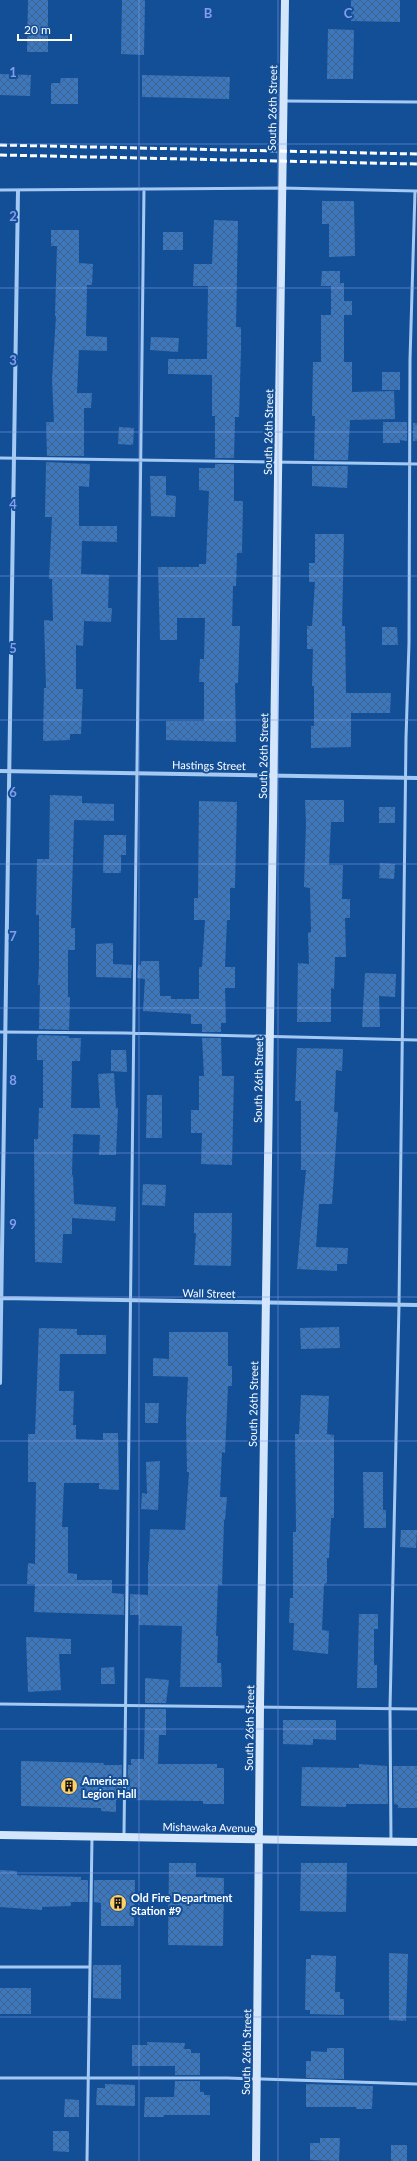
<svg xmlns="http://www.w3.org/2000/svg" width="417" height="2161" viewBox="0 0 417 2161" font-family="Lato,sans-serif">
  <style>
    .building { fill: url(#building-cross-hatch) }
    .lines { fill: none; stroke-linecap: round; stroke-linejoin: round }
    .lane { stroke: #a4c9f3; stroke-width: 3 }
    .street { stroke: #a4c9f3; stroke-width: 4 }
    .secondary { stroke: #d4e6fc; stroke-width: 8 }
    .rail { stroke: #fff; stroke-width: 3; stroke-dasharray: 7 3; stroke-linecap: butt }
    .grid { fill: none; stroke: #839eea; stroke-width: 1; stroke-opacity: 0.55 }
    .labels { text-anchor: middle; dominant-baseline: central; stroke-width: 4; stroke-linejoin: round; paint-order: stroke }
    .street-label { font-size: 11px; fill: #fff; stroke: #134f97 }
    .poi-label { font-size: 11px; font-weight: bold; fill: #fff; stroke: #134f97; text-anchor: start }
    .grid-label { font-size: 13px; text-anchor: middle; font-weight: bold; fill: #839eea; stroke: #134f97; stroke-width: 4; stroke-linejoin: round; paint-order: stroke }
  </style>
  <defs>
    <pattern id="building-cross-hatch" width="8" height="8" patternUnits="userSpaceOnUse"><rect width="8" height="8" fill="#3c78bf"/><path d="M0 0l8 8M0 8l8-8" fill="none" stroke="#446286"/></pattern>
  </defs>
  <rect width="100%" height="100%" fill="#134f97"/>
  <path class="building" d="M28,0h20v52h-21z
    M122,0h23l-1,55 -23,-1z
    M351,0h49v22l-49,-1z
    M328,29l26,1 -1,49h-26z
    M0,74l31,1 -1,21 -30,-1z
    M142,75l88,2 -1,22 -87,-2z
    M61,78h17v26h-27v-21h9z
    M322,201h32l1,55 -26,1v-33h-7z
    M214,220l24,1 -2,106h5v22l-2,68h-4l-1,41h-19v-42h-3v-41l-44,-1v-15h39l1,-73h-15l1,-22h18z
    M51,230h28v33l14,1 -1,21h-5l-1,51 21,1v14l-28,-1 -2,43h15l-1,15h-7v48h-37l-1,-34h8l-2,-42 4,-64h-1l2,-70h-6z
    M163,232h20v18h-20z
    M322,271h18v12h4v18h8v14h-8v47h8v30l42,-1 1,28 -45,1 -2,40h-34l1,-44h-3l1,-54h8v-47h10v-29h-10z
    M151,337l28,1 -1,14 -28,-2z
    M382,372h18v18h-18z
    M383,422h24v19l-7,-1v3h-17z
    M413,423h4v18h-4z
    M119,427l15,1 -1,17 -15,-1z
    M46,462l44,2 -1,23 -10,-1v40h38v16l-35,-1 -1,33 28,1 -1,33h4l-1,14 -27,-1 -1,25 -7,-1v44h7l-2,45h-11v6l-27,1 1,-53h2l-2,-68 9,1 -1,-42h-3l3,-62h-7z
    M215,464h19v37h9l-1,52h-5l-1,33h-3l-1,40h8l-2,57h-3l1,59 -70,-2v-19h38v-39h-5l1,-23h4l1,-41h-28v22h-17l-2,-73h41v-3h7l3,-73 -10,-1v-22h16z
    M312,466h36l-1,22 -35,-2z
    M150,476h16v19l10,1 -1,21 -24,-1z
    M315,534h29l-2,92h3l1,67h45l-1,20h-39v34l-40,1v-22h3v-40h-2l1,-37h-6v-23h5l3,-44h-6v-19h6z
    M382,627h15l1,18h-16z
    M50,795l32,1v7l32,1v17l-40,-1 -3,108h4v22h-7v47h2l-1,33 -30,-1 1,-44h-2l1,-19v-51h-3l1,-56h12z
    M305,800h39v22h-13l-2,43h14l-1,34h8v19h-5l1,39h-11l-1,32 -3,-1v34h-34l1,-59 11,1 -1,-31 3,-1 -1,-44 -6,-1 2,-64z
    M199,801l38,1 -2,86h-5v32h-3l-2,47h10v21h-10l1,35h-5v9h-19v-8h-11v-10l-48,-3 2,-32 -8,-1 1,-13h3v-4h18l1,35h11v3h28v-32h3l3,-47h-11v-22h4z
    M379,807h16v16h-16z
    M104,835h22v20h-5v18h-18z
    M380,863l15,1 -1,15 -15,-1z
    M113,943v21l19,1 -1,13 -35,-1v-33z
    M365,973l31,1 -1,23 -16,-1 1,31h-18z
    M39,1035l30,1v2h12l-1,23h-8l-1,47h29l-2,-34 16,-1 2,35h2l-2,47h-17l1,-20 -27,-1 -1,41h1l1,29 42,3 -1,14 -43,-3v16h-9l-1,29 -27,-1 -1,-123h4l1,-31h4v-48h-6v-22z
    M202,1038h19l1,38h12l-2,89 -31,-1 1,-31h-11v-23h8v-34h5z
    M297,1048l46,1 -1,22 -6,-1 -2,42h4l-6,92h-13l-3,43 32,1 -1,16h-10v7l-40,-2 9,-99h-5v-69h-6z
    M111,1050h15l1,22 -16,-1z
    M147,1095h15v43h-16z
    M143,1184l23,1 -1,21 -23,-1z
    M194,1213h38l-1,53 -37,-1 2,-32h-2z
    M339,1327l1,21 -39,1 -1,-21z
    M39,1328l38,1v6h29v19h-46l-1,37h15l-1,34h3v14l27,1v-7h15l1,57 -20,-1v-6h-35l-2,44h6v46l9,1v6h35v13l12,1v21l-90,-3 1,-28h-8l1,-21 7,1 1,-82h-8v-48h7z
    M169,1332h59v34h4v20h-4l-3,67 -3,-1 -2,45h7l-2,23h-1l-2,65 -4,-1 -2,52h2l-1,27h4l1,24h-42l2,-61 -43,-1v-10h-9v-21l18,1v-33h1l1,-33 35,1 4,-58h-2l-1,-53 2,-42 -35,-1v-18l16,1z
    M301,1395l28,1 -2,38 7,1v83h-3l-2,40h-2v25l-3,1 -2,46 7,1 -1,23 -35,-4 1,-27h-5l1,-25h3v-66h3l-1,-98h4z
    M145,1403h14l-1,20h-13z
    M160,1461l-2,49 -17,-1 1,-16 5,1 -1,-32z
    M363,1472h20v38h3v18h-22z
    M401,1530h16l-1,18 -16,-1z
    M359,1614h19v15h-4v36h3v23h-20z
    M26,1637l45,2v15h-12l2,36 -33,2z
    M114,1667l1,17h-14v-16z
    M145,1678l24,2 -3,23h-21z
    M145,1709h21v26h-7l-1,29h59v4h7v36h-21v-3l-76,-1 1,-35h3v-6h13z
    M283,1720h53v20l-23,-1v6l-30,-1z
    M21,1761l83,2 -1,2h19l-1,35h-5v12l-15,-1v-3l-80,-2z
    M359,1764l28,2 1,38h-42v3l-45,-1 1,-39 57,1z
    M393,1766h24v42h-19v-3l-4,-1z
    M169,1863h27v14l28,1 -1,68 -55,-1z
    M301,1863h46l-1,49 -46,-1z
    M0,1870l17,1v4l64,2v3h7v22h-17v4l-29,1v3l-42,-3z
    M94,1880h41l-1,46h-33v-23l-7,-1z
    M389,1953l19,1 -2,67 -17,-1z
    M311,1955l25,1 -1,36h5v7h4v16l-34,-1v-4h-5l1,-51h5z
    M93,1965h28v34l-28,-1z
    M0,1988h31v26h-31z
    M147,2042l38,1 -1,6h7v4h9v22h-25v-9h-43v-21h15z
    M327,2048h17v31l-38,-1v-17h5v-10l16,1z
    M175,2081h25v11h4v3h6v20h-46v2h-20l1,-20h29z
    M105,2084l30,1v21l-39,-1 1,-17h8z
    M306,2084l67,2 -1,23h-16v-2h-50z
    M65,2099l14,1v17h-15z
    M53,2131h16v21l-16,-1z
    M320,2138h20l-1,23 -29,-1v-17h10z
    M391,2145h16v16h-16z"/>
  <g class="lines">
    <path class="lane" d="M285,101l132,1
      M0,190l281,-2 136,3
      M0,458l417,6
      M0,1032l125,1 292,7
      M0,1704l417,5
      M124,1835l20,-1646
      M391,1842l-1,-133 9,-404 7,-567 3,-95 1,-283 5,-169
      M0,1967h90
      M0,2078h227l190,6
      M87,2161l5,-324"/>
    <path class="street" d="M0,771l417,7
      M0,1298l417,7
      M0,1383l18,-1192"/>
    <path class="secondary" d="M0,1835l417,7
      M256,2161l4,-455 25,-1706"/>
    <path class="rail" d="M0,145l417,9
      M0,155l417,9"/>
  </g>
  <path class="grid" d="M139,0v2161M278,0v2161M0,144h417M0,288h417M0,432h417M0,576h417M0,720h417M0,864h417M0,1008h417M0,1153h417M0,1297h417M0,1441h417M0,1585h417M0,1729h417M0,1873h417M0,2017h417"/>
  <defs>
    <g id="building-disc" transform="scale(0.9)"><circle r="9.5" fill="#ffd066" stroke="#134f97"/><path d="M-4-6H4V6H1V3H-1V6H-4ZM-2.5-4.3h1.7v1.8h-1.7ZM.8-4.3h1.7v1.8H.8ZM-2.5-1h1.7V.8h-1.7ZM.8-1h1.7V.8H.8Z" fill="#111"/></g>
  </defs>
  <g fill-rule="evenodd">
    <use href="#building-disc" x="69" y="1786"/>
    <use href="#building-disc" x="118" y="1903"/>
  </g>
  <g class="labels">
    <g class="street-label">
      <text transform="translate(272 108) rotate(-89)">South 26th Street</text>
      <text transform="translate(268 432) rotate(-89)">South 26th Street</text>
      <text transform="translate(263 756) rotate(-89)">South 26th Street</text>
      <text transform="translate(209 765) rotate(1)">Hastings Street</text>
      <text transform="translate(258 1080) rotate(-89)">South 26th Street</text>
      <text transform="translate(209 1293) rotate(1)">Wall Street</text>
      <text transform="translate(253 1404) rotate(-89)">South 26th Street</text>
      <text transform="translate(249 1728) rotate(-89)">South 26th Street</text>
      <text transform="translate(209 1827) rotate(1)">Mishawaka Avenue</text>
      <text transform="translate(246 2052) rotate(-89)">South 26th Street</text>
    </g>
    <g class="poi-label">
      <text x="82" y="1780">American<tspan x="82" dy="13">Legion Hall</tspan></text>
      <text x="131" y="1897">Old Fire Department<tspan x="131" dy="13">Station #9</tspan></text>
    </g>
  </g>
  <g class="grid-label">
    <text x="208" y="18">B</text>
    <text x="348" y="18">C</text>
    <text x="13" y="77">1</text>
    <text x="13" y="221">2</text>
    <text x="13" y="365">3</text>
    <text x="13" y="509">4</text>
    <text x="13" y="653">5</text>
    <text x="13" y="797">6</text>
    <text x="13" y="941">7</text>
    <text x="13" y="1085">8</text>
    <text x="13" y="1229">9</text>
  </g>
  <path d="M18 34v6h53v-6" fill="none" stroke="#ffffff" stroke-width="2"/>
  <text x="24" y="34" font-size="12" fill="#ffffff" stroke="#134f97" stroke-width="3" paint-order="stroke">20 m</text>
</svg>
